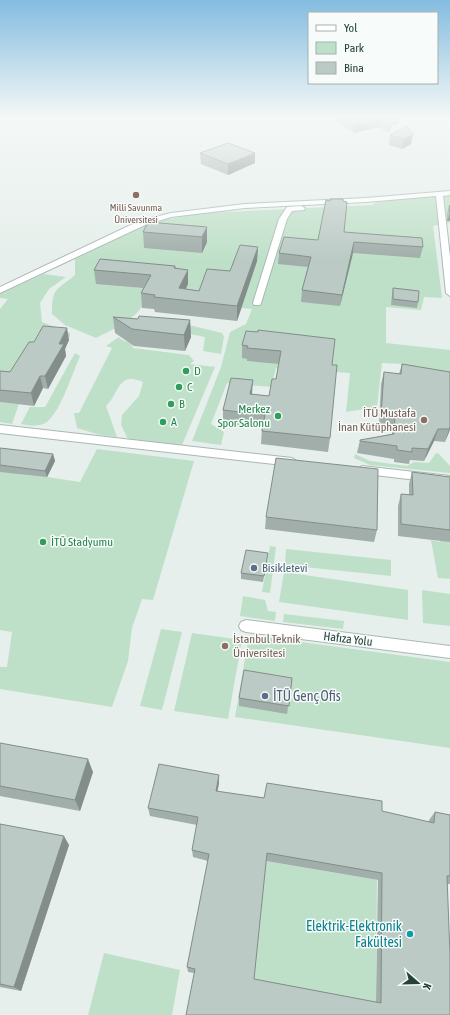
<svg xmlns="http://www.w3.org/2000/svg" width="450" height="1015" viewBox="0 0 450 1015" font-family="'Asap Condensed',sans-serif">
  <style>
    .green { fill: #bfe0c8 }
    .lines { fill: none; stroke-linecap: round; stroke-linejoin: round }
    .minor-casing { stroke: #a8b8b2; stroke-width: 2 }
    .minor { fill: #fff; fill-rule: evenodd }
    .wall { fill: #a1aea9; fill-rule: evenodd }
    .shaded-wall { fill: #838d89 }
    .building { fill: #bbcac4; stroke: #838d89; fill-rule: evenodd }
    .education-dot { fill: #8d6e63; stroke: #f7fbf9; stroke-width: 1.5 }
    .leisure-dot { fill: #2e9e5b; stroke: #f7fbf9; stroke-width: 1.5 }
    .service-dot { fill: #5c6f8a; stroke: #f7fbf9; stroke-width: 1.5 }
    .culture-dot { fill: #0f9aa8; stroke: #f7fbf9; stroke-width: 1.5 }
    .labels { text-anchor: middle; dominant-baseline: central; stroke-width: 3; stroke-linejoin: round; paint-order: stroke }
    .far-education-label { font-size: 10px; fill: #785e54; stroke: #f7fbf9 }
    .leisure-label { font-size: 12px; fill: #27864d; stroke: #f7fbf9; text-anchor: start }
    .education-label { font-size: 12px; fill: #785e54; stroke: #f7fbf9; text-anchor: end }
    .service-label { font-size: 12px; fill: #4e5e75; stroke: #f7fbf9; text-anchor: start }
    .street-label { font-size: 12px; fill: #24423a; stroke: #f7fbf9 }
    .near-service-label { font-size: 14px; fill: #4e5e75; stroke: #f7fbf9; text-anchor: start }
    .near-culture-label { font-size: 14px; fill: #0d838f; stroke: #f7fbf9; text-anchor: end }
  </style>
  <rect width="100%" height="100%" fill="#e6efeb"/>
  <path class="green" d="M450,194v29l-17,3 9,72 -18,-1 -3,13 -35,-3v36l64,7v30l-47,-16 -21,-1 -5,44 -31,5 4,-39 -74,-5 -5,19 -44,-4 -16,41 13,8 -3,13 -29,-4 29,-74 9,-35 16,-8 6,-15 -105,-11c-11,23 -30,29 -51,40l-31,-13 -13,-11c0,-27 4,-23 23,-39v-16l77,-37 48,-9 172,-8 5,-3z
    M44,274l22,3 -17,12 -9,14 2,19 28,11v4h-26l-12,17 -32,29v-74l8,-10 -8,-1v-4z
    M185,324l37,9 2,4 -3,17 -18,-3 2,-14 -25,-5z
    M119,337l3,3 9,3 2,5 56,7 5,6 -4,3 25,3 -33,78 -54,-6 -7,-14 1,-10 17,-19 4,-14c-25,-11 -23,10 -37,24l11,31 -17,-2 -23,-7 -3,-15h5l33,-65 -6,-2z
    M75,353l5,3c-8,18 -18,52 -32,65 -7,6 -19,5 -27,3l9,-17h15z
    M0,402l19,2 -7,20 -12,-2z
    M97,449l97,12 -41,139 -11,-1 -10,29 -4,33 -16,46 -112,-18v-22h7l5,-35 -12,-2v-176l55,7 -8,16 33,5z
    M436,453l3,1 11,12v7l-80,-8 -16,-7 1,-4 15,7 37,5 7,-4 15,1z
    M440,536l10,1v42l-12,-1 -7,-38 9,2z
    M270,546l6,1 -6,46 -8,-1z
    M286,549l105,11v16l-106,-11z
    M284,572l124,18v30l-129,-18z
    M422,590l28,4v32l-27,-3z
    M243,596l22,4 3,11 8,1 -1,9 -35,-5z
    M284,614l60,7 -1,8 -60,-7z
    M161,629l21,3 -20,78 -22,-4z
    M192,633l50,7 -14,79 -54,-8z
    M249,635l201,27v86l-215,-31z
    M266,861l111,19 -1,127 -123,-24z
    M104,953l76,17 -8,45h-84z"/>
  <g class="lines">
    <g class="minor-casing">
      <path id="minor" d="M450,191v4l-7,1 7,61v39l-4,-3 -10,-97 -70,6 -121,6 -74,9 -26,8 -145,68v-6l139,-66 32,-8 74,-9 121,-6z
        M301,206l4,2 -1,2 -12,1 -5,8 -26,84 -1,2h-6l-1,-2 26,-84 8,-12z
        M0,425l292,33 6,4 -6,4 -292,-33z
        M362,466l88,10v8l-92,-11 -2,-3z
        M246,620l204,26v12l-204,-26 -5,-2 -2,-4 2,-4z"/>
    </g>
    <use href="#minor" class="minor"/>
  </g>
  <path class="wall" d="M333,118h66l-1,6 -6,1 -3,8 -10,-6 -25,6 -21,-14z
    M407,126l4,18 -9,5 -13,-4 1,-10z
    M200,153l55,10 -27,12 -27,-11z
    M450,205v16h-3v-7l2,-8z
    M207,227v15l-5,11 -58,-5 -1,-16z
    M344,232l79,15 -3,11 -67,-5 -13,53 -39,-4 1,-12 6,-23 -30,-3 1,-11 39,-13z
    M258,247l-1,14 -20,60 -82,-9 -1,-3 -12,-1 -1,-15 3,-5 -48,-4 -2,-14 81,-4 1,2 12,16 -2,5 13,2 31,-20z
    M393,288l25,14 -1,6 -26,-3 1,-11z
    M113,317l25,2 52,1 1,17 -6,14 -51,-5 -19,-13z
    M246,331l86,34 -2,73 -2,14 -67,-8 1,-16 -39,-5v-13l29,-16 17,2 7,-17 3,-15 -32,-3v-2l-5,-1v-13z
    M69,340l-4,9 1,7 -18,33 -5,-1 -9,18 -34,-4v-31l10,1z
    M402,364l48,8v58l-1,2 -4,10 -11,-1 -10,20 -14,-1 -1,4 -15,-2v-3l-37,-6 3,-13 32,-6v-5l-13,-2 2,-43 3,-12 15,2z
    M0,448l53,6 2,7 -8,16 -47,-5z
    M412,472l38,5v65l-52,-6v-30l3,-12 8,1v-11z
    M266,517l111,13 -3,12 -109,-13z
    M267,560l-4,22 -22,-3v-6z
    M292,678l-5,36 -48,-8v-8z
    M0,743l93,29 -13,39 -80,-15z
    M219,775v8l-2,9 165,19 47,11v-2l6,-8 15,3v69h-3l3,131 -256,-42 -6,-1 -1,-5 21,-106 -15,-4 -1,-7 5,-25 -47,-9 -2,-8zM266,861l112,19 -2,122 -122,-23z
    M0,824l69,21 -48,146 -21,-4z"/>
  <path class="shaded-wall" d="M381,118l-2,9 -25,6 1,-10z
    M393,118h6l-1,6 -6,1 -3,8 2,-10z
    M413,134l-2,10 -9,5 2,-10z
    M255,153v10l-27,12v-11z
    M450,213v8h-3z
    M207,227v15l-5,11v-16z
    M354,242l-1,11 -13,53 2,-11z
    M258,247l-1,14 -20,60v-15z
    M188,270v14l-8,16 -1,-12z
    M190,320l1,17 -6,14 -1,-16z
    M67,328l2,12 -4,9 1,7 -18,33 -3,-13 14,-32z
    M40,376l3,12 -9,18 -3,-13z
    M253,380l-1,14 -3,13 1,-13z
    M450,427l-1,5 -4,10 4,-13z
    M438,429l-4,12 -10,20 4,-12z
    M53,454l2,7 -8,16 -2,-6z
    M88,759l5,13 -13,39 -5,-11z
    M219,775v8l-3,17v-9z
    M64,836l5,9 -48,146 -7,-4z"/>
  <path class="building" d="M347,118h33l-25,5z
    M381,118h12l-2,5z
    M407,126l6,8 -9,5 -14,-4z
    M228,143l27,10 -27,11 -28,-11z
    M330,199h13v2l4,1 -3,30 78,6 1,9 -69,-5 -12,53 -40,-5 9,-33 -32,-4 5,-16 34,3 8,-40 4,1z
    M450,205v8l-1,-7z
    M148,222l59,5 -5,10 -59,-5z
    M240,245l18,2 -21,59 -83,-9 1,-2 -14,-2 10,-18 -57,-5 6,-11 75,7 -1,2 14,2 -9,18 20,3 8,-22 23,2z
    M393,288l26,3 -1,11 -25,-3z
    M139,316l51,4 -6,15 -52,-6 -19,-12 25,2z
    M43,326l24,2 -8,16h5l-19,32h-5l-9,17 -31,-3v-19l10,1 19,-30h5z
    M258,330l77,9 -3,26h5l-7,73 -68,-7 3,-16 -42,-5 8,-32 22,2 -3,14 19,2 3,-17h4l5,-28 -34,-3 1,-2 -6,-1 4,-14 12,1z
    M402,364l48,8v55l-1,2h-11l-10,20 -16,-1v4l-15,-2v-4l-37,-5v-1l34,-6 1,-17 -14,-2 3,-43 17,2z
    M0,448l53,6 -8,17 -45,-6z
    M276,458l102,11 -1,61 -111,-13z
    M412,472l38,5v53l-49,-6v-30l12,1z
    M246,550l22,3 -4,23 -23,-3z
    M244,670l48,8 -3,28 -50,-8z
    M0,743l88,16 -13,41 -75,-14z
    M159,764l60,11 -3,16 48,7 3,-15 115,18v10l52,12 1,-11 15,3v61h-3l3,79v60h-264l9,-46 -8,-2 22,-113 -17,-4 6,-33 -50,-9zM267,853l115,20 -1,130 -127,-24z
    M0,824l64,12 -50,151 -14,-3z"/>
  <linearGradient id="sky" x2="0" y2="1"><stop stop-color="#84bce0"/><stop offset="0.45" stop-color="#f4f8f6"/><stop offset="1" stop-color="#f4f8f6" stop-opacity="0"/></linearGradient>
  <rect width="450" height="260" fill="url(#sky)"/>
  <g class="education-dot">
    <circle cx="136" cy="195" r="4"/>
    <circle cx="424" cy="420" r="4"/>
    <circle cx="225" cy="646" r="4"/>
  </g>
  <g class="leisure-dot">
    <circle cx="186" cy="371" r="4"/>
    <circle cx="179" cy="387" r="4"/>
    <circle cx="171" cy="404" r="4"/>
    <circle cx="278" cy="416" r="4"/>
    <circle cx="163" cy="422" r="4"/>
    <circle cx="43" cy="542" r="4"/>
  </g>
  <g class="service-dot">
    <circle cx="254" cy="568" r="4"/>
    <circle cx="265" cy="696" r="4"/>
  </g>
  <circle class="culture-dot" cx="410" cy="934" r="4"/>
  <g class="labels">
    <g class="far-education-label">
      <text x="136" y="207">Milli Savunma<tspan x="136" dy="12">Üniversitesi</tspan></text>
    </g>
    <g class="leisure-label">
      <text x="194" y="371">D</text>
      <text x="187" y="387">C</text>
      <text x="179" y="404">B</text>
      <text x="270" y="409" text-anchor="end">Merkez<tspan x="270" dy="14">Spor Salonu</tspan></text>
      <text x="171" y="422">A</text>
      <text x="51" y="542">İTÜ Stadyumu</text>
    </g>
    <g class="education-label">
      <text x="416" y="413">İTÜ Mustafa<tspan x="416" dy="14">İnan Kütüphanesi</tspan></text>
      <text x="233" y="639" text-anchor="start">İstanbul Teknik<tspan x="233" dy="14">Üniversitesi</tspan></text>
    </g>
    <g class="service-label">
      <text x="262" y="568">Bisikletevi</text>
    </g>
    <g class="street-label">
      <text transform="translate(348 639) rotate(7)">Hafıza Yolu</text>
    </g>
    <g class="near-service-label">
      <text x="273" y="696">İTÜ Genç Ofis</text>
    </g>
    <g class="near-culture-label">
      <text x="402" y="926">Elektrik-Elektronik<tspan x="402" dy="16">Fakültesi</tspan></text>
    </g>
  </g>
  <rect x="308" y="12" width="130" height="72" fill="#f7fbf9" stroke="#a3b1ad"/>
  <rect x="316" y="25" width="20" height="6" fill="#ffffff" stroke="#a3b1ad"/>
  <text x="344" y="32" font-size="12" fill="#24423a">Yol</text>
  <rect x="316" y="42" width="20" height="12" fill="#bfe0c8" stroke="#a3b1ad"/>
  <text x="344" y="52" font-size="12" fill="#24423a">Park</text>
  <rect x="316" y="62" width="20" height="12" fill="#bbcac4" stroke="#a3b1ad"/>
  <text x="344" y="72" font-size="12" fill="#24423a">Bina</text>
  <g transform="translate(418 983) rotate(110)" stroke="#f7fbf9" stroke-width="3" paint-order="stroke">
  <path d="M0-3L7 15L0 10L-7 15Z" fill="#24423a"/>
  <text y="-6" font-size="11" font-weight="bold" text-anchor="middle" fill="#24423a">K</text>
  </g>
</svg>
